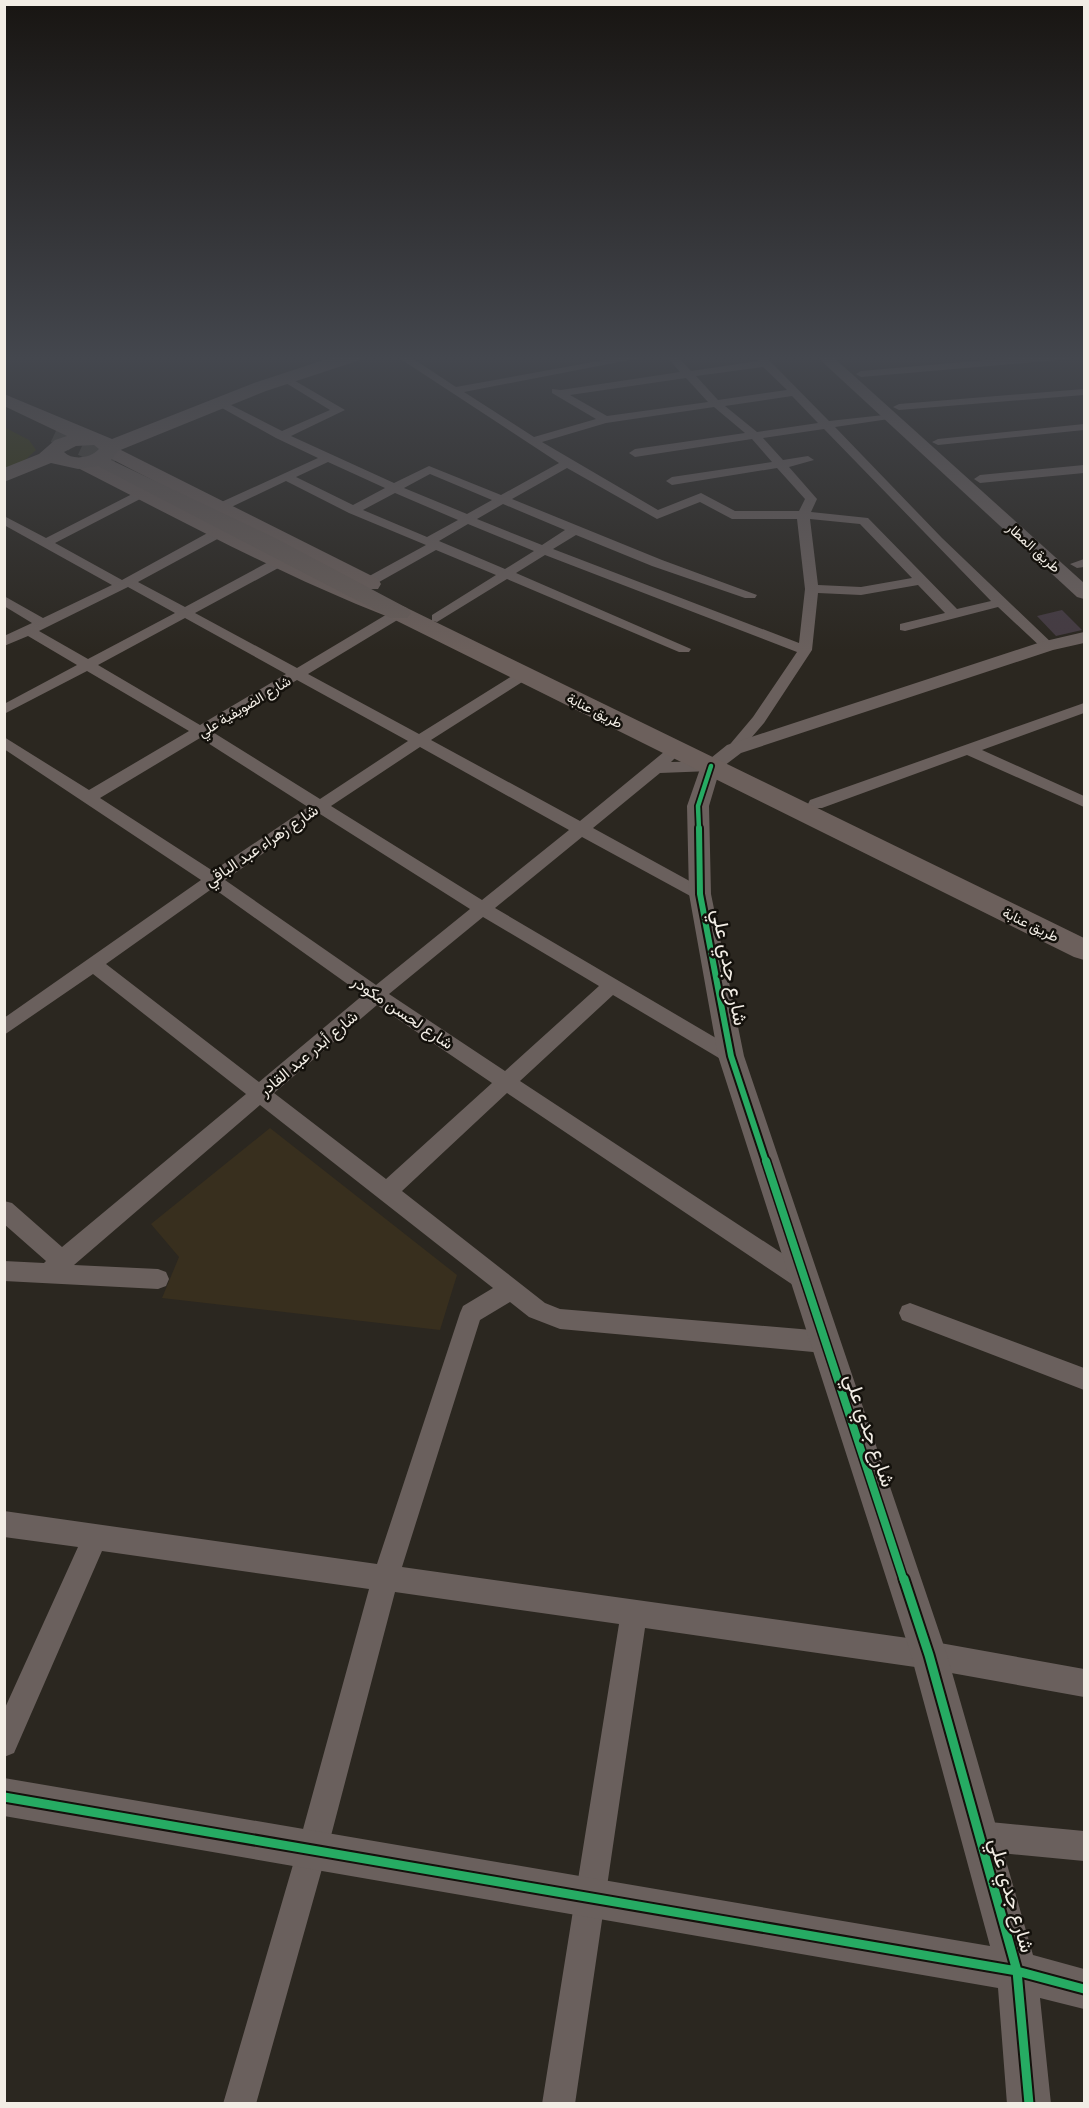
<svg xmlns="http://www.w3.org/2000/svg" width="1089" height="2108" viewBox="0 0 1089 2108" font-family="'Golos Text',Vazirmatn,sans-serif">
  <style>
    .built { fill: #382f1e }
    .green { fill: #34360d }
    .building { fill: #453b42 }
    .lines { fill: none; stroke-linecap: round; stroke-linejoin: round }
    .trunk-tunnel { stroke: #49453e; stroke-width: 20; stroke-dasharray: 20 10; stroke-linecap: butt }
    .minor { fill: #6a605d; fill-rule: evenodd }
    .tertiary { fill: #6a605d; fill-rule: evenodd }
    .secondary { fill: #6c625f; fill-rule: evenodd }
    .primary { fill: #6c605c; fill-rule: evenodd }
    .trunk { fill: #685e5a; fill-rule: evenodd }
    .cycleway-far3-casing { stroke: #14110c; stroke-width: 8 }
    .cycleway-far2-casing { stroke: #14110c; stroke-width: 10 }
    .cycleway-far1-casing { stroke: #14110c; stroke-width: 11 }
    .cycleway-casing { stroke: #14110c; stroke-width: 13 }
    .cycleway-far3 { stroke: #26ab63; stroke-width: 4.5 }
    .cycleway-far2 { stroke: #26ab63; stroke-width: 6 }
    .cycleway-far1 { stroke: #26ab63; stroke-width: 8 }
    .cycleway { stroke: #26ab63; stroke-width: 9 }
    .labels { text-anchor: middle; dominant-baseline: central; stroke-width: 5; stroke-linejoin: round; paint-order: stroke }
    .far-street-label { font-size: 14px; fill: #f2ede5; stroke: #14110c }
    .street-label { font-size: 16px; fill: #f2ede5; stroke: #14110c }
    .near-street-label { font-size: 20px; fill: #f2ede5; stroke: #14110c }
  </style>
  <rect width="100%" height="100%" fill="#2b2720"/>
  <path class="built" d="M270,1128l187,147 -17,55 -278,-32 17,-41 -28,-33z"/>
  <path class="green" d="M4,427l25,13 7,10 -13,12 -19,7z"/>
  <path class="building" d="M1062,610l20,20 -26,6 -19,-20z"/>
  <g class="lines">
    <path class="trunk-tunnel" d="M55,433l60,28"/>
    <path class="minor" d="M396,356h13l47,31 170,-31h24l-186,36 70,45 62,-18 -44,-26v-4l9,1 119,-18 -14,-16h11l14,15 67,-10 -4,-5h11l64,65 64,-7 2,2 -6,3 -54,8 107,111 113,108 -7,4 -5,-1 -45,-42 -93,24 -5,-1v-6l45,-11 -27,-28 -57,10 -43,-2 -6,57 -48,73 -25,29 -5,2 -8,-5 27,-32 44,-65 -252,-97 -29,18 175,76 -2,3h-10l-172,-73 -70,43 -5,-1v-6l64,-40 -60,-25 -64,36h-10v-6l64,-35 -77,-32 -63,-32 -61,29h-8v-6l101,-46 -42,-20 -63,-35 10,-2 59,30 48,-21 -49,-30 -1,-2 5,-3 60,35 -54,26 103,47 35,-17 72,29 58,-32zM763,367l24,23 -69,10 -22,-24zM686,378l22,24 -101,14 -37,-21zM792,396l26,27 -61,9 -32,-26zM714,407l31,26 -110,16 -6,4 6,4 117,-18 20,23 -100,15 -6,4 6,4 105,-17 28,31 -6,12h-64l-34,-18 -43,17 -116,-68 64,-19zM824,429l167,172 -34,8 -89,-91 -57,-6 6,-13 -28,-32 25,-7 -6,-4 -25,4 -20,-22zM328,462l57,26 -32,17 -57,-28zM567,468l90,51 43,-17 32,17h65l8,70 -6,54 -246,-94 23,-14 76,31 93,32h10l2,-3 -95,-35 -150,-61zM430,474l62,26 -25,14 -63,-26zM395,493l63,27 -31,17 -64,-27zM503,504l62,26 -23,15 -65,-26zM810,519l50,5 52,54 -51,9 -43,-2zM468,524l66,27 -29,18 -66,-28z
      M1031,356h44l-5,3 -209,18 -5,-3 5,-3z
      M1084,389v6l-185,15 -6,-3 6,-3z
      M1084,424v6l-146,15 -6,-3 6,-3z
      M1084,465v8l-104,10 -6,-4 6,-4z
      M142,489l6,4 -2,3 -91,47 67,37 91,-50h10v6l-85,46 47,25 87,-47h10v6l-87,47 102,55 97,-58h10v6l-96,58 111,60 101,-63h10l2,3 -2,3 -99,63 149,81 90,-74h10l3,3 -12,12 40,-1 8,5 -8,5 -51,2 -67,55 113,62 3,4 -3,4h-12l-112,-61 -87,71 243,143 3,5 -3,5 -7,3 -7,-3 -111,-66 -93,86 292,192 3,7 -3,7 -8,3 -8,-3 -289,-194 -105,98 143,112 15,6 264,22 8,3 4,8 -4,8 -8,3 -264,-24 -31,-12 -19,-15 -30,18 -78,247 527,74 155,28v28l-155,-28 -284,-41 -70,476h-33l77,-480 -224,-32 -68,259 -71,253h-33l74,-253 72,-262 -267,-38 -88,202 -10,4v-47l74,-163 -74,-10v-26l373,53 83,-251 3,-7 30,-18 -233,-183 -186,160 84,4 8,3 3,7 -3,7 -8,3 -154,-8v-20l40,2 2,-2 -42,-37v-23l8,2 50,44 184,-153 -153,-120 -89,61v-17l197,-138 -197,-131v-12l85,53 100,-59 -102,-60 -83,43v-10l73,-39 -49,-29 -24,10v-10l28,-13 -28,-17v-10l39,22 69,-33 -108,-60v-9l42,22zM128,587l47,26 -87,46 -49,-28zM185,618l101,56 -86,51 -102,-60zM297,680l111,61 -88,58 -109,-68zM200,738l108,69 -95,64 -113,-73zM420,747l149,83 -87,70 -151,-94zM320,814l150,95 -94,76 -151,-105zM213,888l150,107 -104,87 -153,-118zM483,917l116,69 -94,85 -116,-77zM377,1005l115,78 -106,96 -112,-86z
      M1084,559v8l-7,1 -7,-4z
      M1084,703v10l-102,37 102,46v11l-117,-52 -145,53h-12l-2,-4 2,-4z
      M910,1303l174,65v22l-182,-70 -3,-7 3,-7z
      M980,1821l104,10v30l-104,-10 -10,-5 -5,-10 5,-10z"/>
    <path class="tertiary" d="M1084,632v11l-31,7 -312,103 -21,16 -11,37 2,88 33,162 203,599 86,300 51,14v40l-44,-11 11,106h-44l-9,-116 -994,-172v-38l986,168 -79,-291 -193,-599 -29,-162 -2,-88 14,-40 26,-21 314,-103z"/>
    <path class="secondary" d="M816,356h16l252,227v16l-7,-2z"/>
    <path class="primary" d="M109,444l269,135 3,5 -3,5h-16l-260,-135 -2,-4z
      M83,457l202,100 122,51 677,330v22l-10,-3 -683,-339c-109,-42 -211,-98 -315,-151l-3,-4 3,-4z"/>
    <path class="trunk" d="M336,356h27l-3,4 -94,31 -148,60 -7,9 164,78 132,70 4,5 -4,5h-16l-293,-152 -20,3 -27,-6 -47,19v-14l35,-14 16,-14 12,-4 -63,-30v-12l108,45 142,-56zM94,445l5,4c-8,9 -26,12 -35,3l12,-6z"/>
    <g class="cycleway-far3-casing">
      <path id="cycleway-far3" d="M699,830l-1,-24 13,-40"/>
    </g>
    <g class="cycleway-far2-casing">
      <path id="cycleway-far2" d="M699,828l1,66 31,162 35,106"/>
    </g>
    <g class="cycleway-far1-casing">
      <path id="cycleway-far1" d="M766,1161l138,420"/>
    </g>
    <g class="cycleway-casing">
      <path id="cycleway" d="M904,1579l25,76 88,316 12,133
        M4,1797l1013,174 67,18"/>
    </g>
    <use href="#cycleway-far3" class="cycleway-far3"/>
    <use href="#cycleway-far2" class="cycleway-far2"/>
    <use href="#cycleway-far1" class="cycleway-far1"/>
    <use href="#cycleway" class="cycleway"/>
  </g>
  <linearGradient id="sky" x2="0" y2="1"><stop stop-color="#181512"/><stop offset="0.55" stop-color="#44474e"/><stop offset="1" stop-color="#44474e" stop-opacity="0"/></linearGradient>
  <rect width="1089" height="651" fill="url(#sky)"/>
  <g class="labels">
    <g class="far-street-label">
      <text transform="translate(1034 547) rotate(42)">طريق المطار</text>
      <text transform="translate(244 706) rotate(-31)">شارع الضويفية علي</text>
      <text transform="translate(595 710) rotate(27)">طريق عنابة</text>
      <text transform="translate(1031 924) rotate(26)">طريق عنابة</text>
    </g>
    <g class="street-label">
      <text transform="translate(261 845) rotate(-34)">شارع زهراء عبد الباقي</text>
      <text transform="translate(403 1012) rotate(34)">شارع لحسن مكودر</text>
      <text transform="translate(308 1053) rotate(-40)">شارع أبدر عبد القادر</text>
    </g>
    <g class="near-street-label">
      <text transform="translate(731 967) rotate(79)">شارع جدي علي</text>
      <text transform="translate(871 1430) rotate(71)">شارع جدي علي</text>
      <text transform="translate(1013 1895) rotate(74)">شارع جدي علي</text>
    </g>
  </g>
  <rect width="1089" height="2108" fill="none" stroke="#f2ede5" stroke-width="12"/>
</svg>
